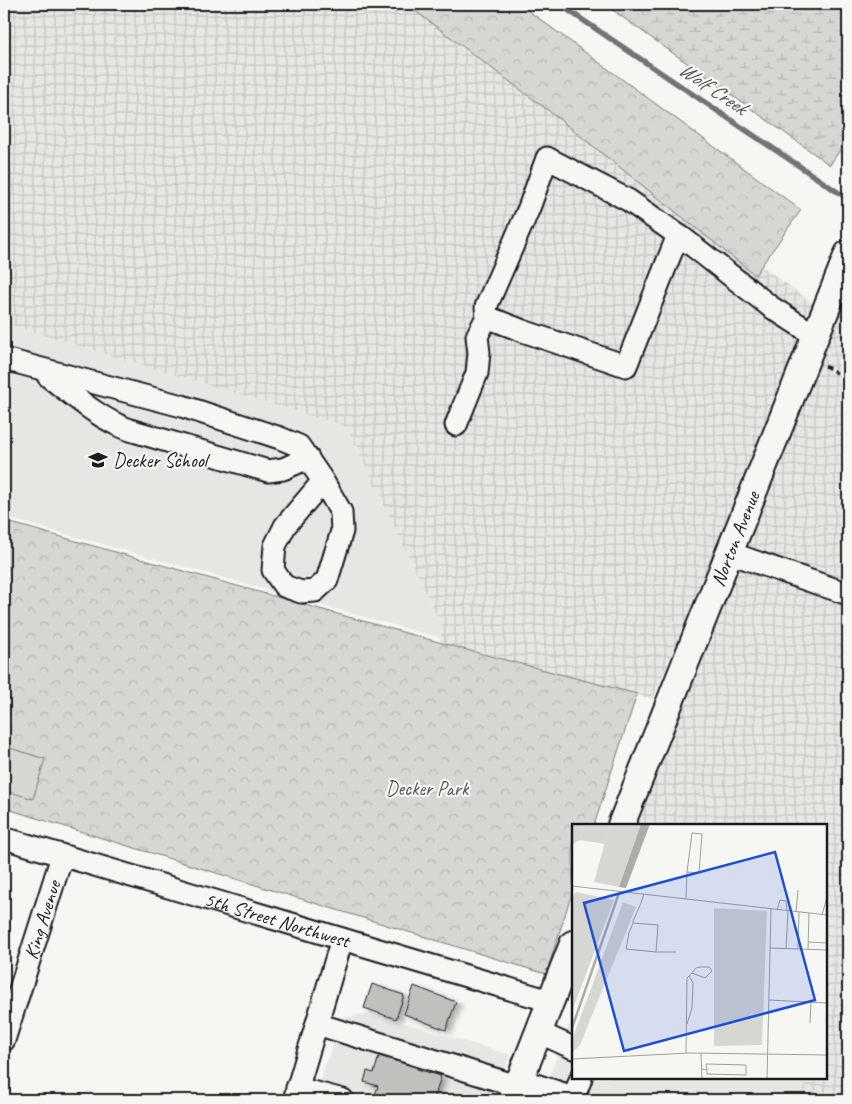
<svg xmlns="http://www.w3.org/2000/svg" width="852" height="1104" viewBox="0 0 852 1104" font-family="Caveat,sans-serif">
  <style>
    .built { fill: #e6e6e2 }
    .industrial { fill: url(#industrial-grid) }
    .forest { fill: url(#forest-crowns); stroke: #797977 }
    .wetland { fill: url(#wetland-marsh); stroke: #797977 }
    .pitch { fill: #d6d6d2; stroke: #797977 }
    .lines { fill: none; stroke-linecap: round; stroke-linejoin: round }
    .stream { stroke: #727271; stroke-width: 5.5 }
    .building { fill: #c0c0bd; stroke: #1c1c1c; filter: url(#shadow) }
    .minor-casing { stroke: #1c1c1c; stroke-width: 25 }
    .major-casing { stroke: #1c1c1c; stroke-width: 30 }
    .path { stroke: #1c1c1c; stroke-width: 3; stroke-dasharray: 5 4; stroke-linecap: butt }
    .minor { stroke: #f6f6f2; stroke-width: 21 }
    .major { stroke: #f6f6f2; stroke-width: 26 }
    .labels { text-anchor: middle; dominant-baseline: central; stroke-width: 4.5; stroke-linejoin: round; paint-order: stroke }
    .poi-label { font-size: 20px; fill: #1c1c1c; stroke: #f6f6f2; text-anchor: start }
    .street-label { font-size: 20px; fill: #1c1c1c; stroke: #f6f6f2 }
    .park-label { font-size: 20px; fill: #545453; stroke: #f6f6f2 }
    .water-label { font-size: 21px; font-style: italic; fill: #565654; stroke: #f6f6f2 }
    .inset-river { fill: none; stroke: #acaca9; stroke-width: 2.5 }
    .inset-road { fill: none; stroke: #9f9f9c; stroke-width: 1 }
    .view { fill: #1d4ed8; fill-opacity: 0.15; stroke: #1d4ed8; stroke-width: 2.5 }
    .inset-edge { fill: none; stroke: #1c1c1c; stroke-width: 2.5 }
  </style>
  <defs>
    <pattern id="industrial-grid" width="8" height="8" patternUnits="userSpaceOnUse" patternTransform="scale(1.25)"><rect width="8" height="8" fill="#e6e6e2"/><path d="M0 4h8M4 0v8" fill="none" stroke="#c5c5c1"/></pattern>
    <pattern id="forest-crowns" width="20" height="18" patternUnits="userSpaceOnUse" patternTransform="scale(1.25)"><rect width="20" height="18" fill="#d6d6d2"/><path d="M2 6a3 3 0 1 1 6 0M12 15a3 3 0 1 1 6 0" fill="none" stroke="#b7b7b4"/></pattern>
    <pattern id="wetland-marsh" width="20" height="14" patternUnits="userSpaceOnUse" patternTransform="scale(1.25)"><rect width="20" height="14" fill="#d6d6d2"/><path d="M1 5h8M5 5V1M11 12h8M15 12V8" fill="none" stroke="#b7b7b4"/></pattern>
    <filter id="shadow"><feDropShadow dx="5.5" dy="3" stdDeviation="2.5" flood-color="#0004"/></filter>
  </defs>
  <rect width="100%" height="100%" fill="#f6f6f2"/>
  <filter id="ink" filterUnits="userSpaceOnUse"><feTurbulence type="fractalNoise" baseFrequency=".02" numOctaves="2"/><feDisplacementMap in="SourceGraphic" scale="10" xChannelSelector="R" yChannelSelector="G"/><feConvolveMatrix kernelMatrix="1 2 1 2 8 2 1 2 1" color-interpolation-filters="sRGB"/></filter>
  <g filter="url(#ink)">
    <path class="built" d="M4,323l343,104 95,200 -2,11 -436,-121z
      M371,1013l139,42 -19,45h-178l29,-82z
      M573,1015v63h235l-8,22h-260z"/>
    <path class="industrial" d="M4,4h402l143,107 269,196 -165,392 -213,-57 2,-15 -95,-200 -343,-104z
      M848,255v845h-48l8,-22h18v-253h-188l67,-209z"/>
    <path class="forest" d="M406,4h113l282,206 -46,65 -206,-164z
      M4,521l463,129 170,44 -43,131h-21v65l-27,84 -542,-166z"/>
    <path class="wetland" d="M604,4h244v134l-18,27z"/>
    <path class="pitch" d="M4,746l41,13 -12,40 -29,-9z"/>
    <g class="lines">
      <path class="stream" d="M559,4l289,195"/>
    </g>
    <path class="building" d="M372,984l32,11 -8,24 -32,-11z
      M414,986l42,16 -10,28 -42,-16z
      M379,1056l38,11v2l24,7 -7,24h-52l-8,-2 4,-12 -14,-4 3,-11 7,2z"/>
    <g class="lines">
      <g class="minor-casing">
        <g id="minor">
          <path d="M678,235l-52,131 -103,-35 -36,-14 -1,-10 43,-99 18,-50 81,42 50,35 6,4 87,68 45,29"/>
          <path d="M4,359l178,47 98,32 19,8 24,35 18,31 1,19 -15,49 -12,11 -14,1 -17,-6 -11,-16 2,-24 10,-20 38,-45"/>
          <path d="M48,376c26,20 51,43 82,54l138,41 15,-2 25,-11"/>
          <path d="M456,425l21,-52 2,-20 -2,-17 10,-19"/>
          <path d="M730,553l118,41"/>
          <path id="s1" d="M4,838l546,163"/>
          <path d="M317,1024l200,62"/>
          <path d="M538,1032l35,16"/>
          <path id="s2" d="M4,1040l58,-184"/>
          <path d="M520,1080l50,16 5,-2 6,-16"/>
          <path d="M297,1088l46,12"/>
          <path d="M294,1100l48,-161"/>
        </g>
      </g>
      <g class="major-casing">
        <g id="major">
          <path id="s3" d="M621,825l227,-571"/>
          <path d="M512,1100l61,-156"/>
        </g>
      </g>
      <path class="path" d="M825,366l23,14"/>
      <use href="#minor" class="minor"/>
      <use href="#major" class="major"/>
    </g>
  </g>
  <defs>
    <g id="school-bare" transform="scale(1.5)"><path d="M0-5L7-2L0 1L-7-2ZM-4 1L0 2.5L4 1V4Q0 6-4 4Z" fill="#1c1c1c" stroke="#f6f6f2" stroke-width="2.5" paint-order="stroke"/></g>
  </defs>
  <g fill-rule="evenodd">
    <use href="#school-bare" x="98" y="460"/>
  </g>
  <g class="labels">
    <g class="poi-label">
      <text x="113" y="460">Decker School</text>
    </g>
    <g class="street-label">
      <text stroke="none"><textPath href="#s3" startOffset="308">Norton Avenue</textPath></text>
      <text stroke="none"><textPath href="#s2" startOffset="126">King Avenue</textPath></text>
      <text stroke="none"><textPath href="#s1" startOffset="285">5th Street Northwest</textPath></text>
    </g>
    <g class="park-label">
      <text x="427" y="788">Decker Park</text>
    </g>
    <g class="water-label">
      <text transform="translate(713 88) rotate(34)">Wolf Creek</text>
    </g>
  </g>
  <g transform="translate(572 824)">
    <rect width="255" height="255" fill="#f6f6f2"/>
    <path d="M0,0h10l-2,16 -7,4 -1,5z" fill="#d6d6d2"/>
    <path d="M10,0h28l-5,20 -25,-4zM51,78l13,5 -56,138 -8,8v-13zM142,84l53,3 -5,134 -48,1z" fill="#d6d6d2"/>
    <path d="M38,0h31l-22,63 -25,-5zM4,68l38,8 -42,111v-113z" fill="#d6d6d2"/>
    <path d="M69,0h9l-24,64 -7,-1z" fill="#acaca9"/>
    <path class="inset-river" d="M0,204l47,-135"/>
    <path class="inset-road" d="M0,62l255,29M114,75l1,-27 5,-39 10,1 -3,39 -12,-1M205,86l3,-10 6,1 1,10M224,88l2,-22M250,91l5,-18M61,99l25,2 -2,27 -30,-3 3,-16 4,-10v-2l8,-18 3,-9M236,118l19,1M198,124l57,2M214,124l2,-37M226,125l1,-37M236,125l1,-36M84,128h20M197,176l58,3M238,199l1,-21M115,200l5,-16 1,-25 -4,-7M114,229l1,-75 5,-5 4,-5 4,-1h9l3,4 -7,7 -13,-5M129,229l1,26M0,235l117,-6 138,2M130,245l5,1v4l39,1v-10l-40,-1 1,6M195,255l4,-170"/>
    <path class="view" d="M203,28l40,148 -191,51 -40,-148z"/>
    <rect width="255" height="255" class="inset-edge"/>
  </g>
  <rect width="852" height="1104" fill="none" stroke="#f6f6f2" stroke-width="20"/>
  <rect x="10" y="10" width="832" height="1084" fill="none" stroke="#1c1c1c" stroke-width="2" filter="url(#ink)"/>
</svg>
